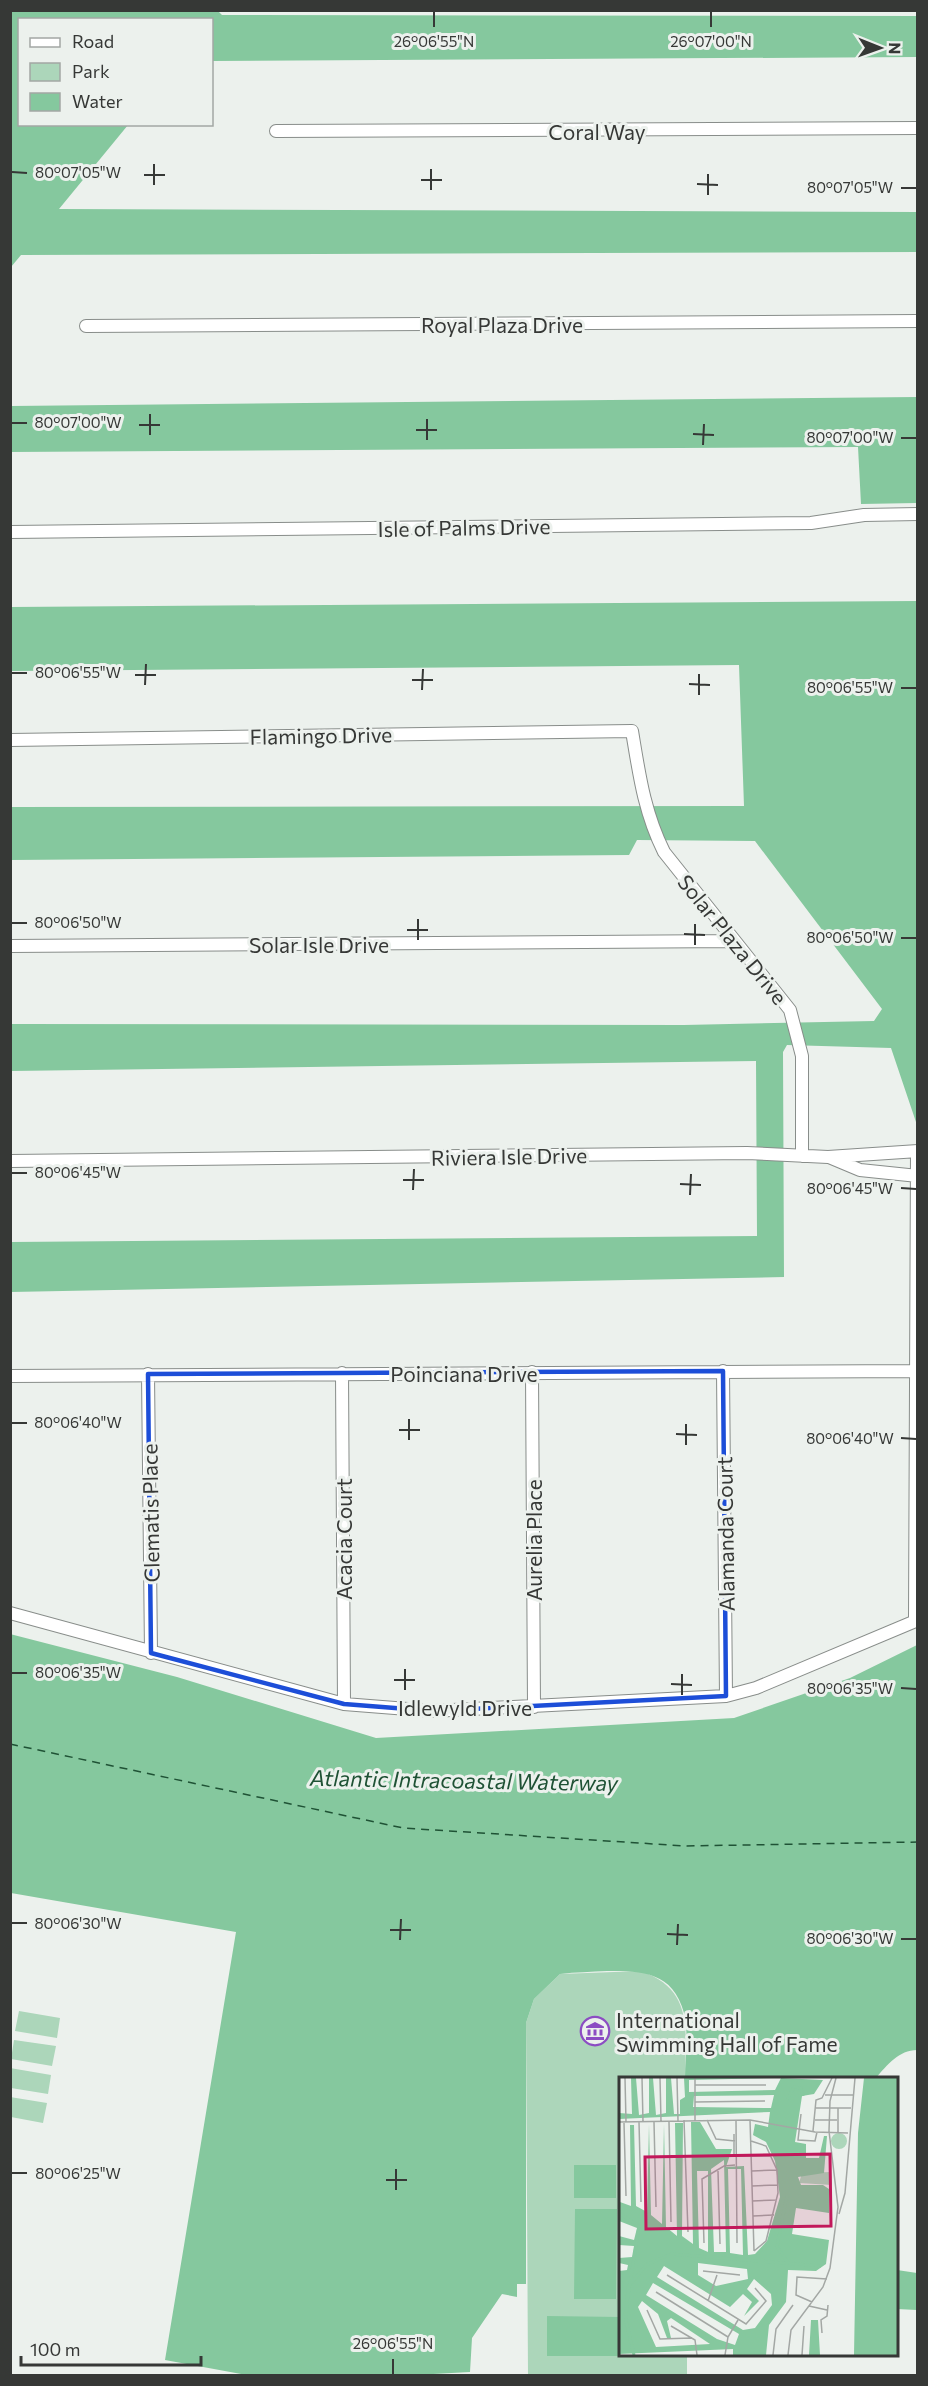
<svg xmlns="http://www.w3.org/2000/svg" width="928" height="2386" viewBox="0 0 928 2386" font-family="Commissioner,sans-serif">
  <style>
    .green { fill: #acd6ba }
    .water { fill: #85c89e }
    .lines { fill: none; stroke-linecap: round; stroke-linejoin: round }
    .ferry { stroke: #1f5235; stroke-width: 1.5; stroke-dasharray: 8 6; stroke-linecap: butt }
    .minor-casing { stroke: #888d8a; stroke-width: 14 }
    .minor { stroke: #fff; stroke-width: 12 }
    .marked { fill: none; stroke: #1d4ed8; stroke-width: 4.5; stroke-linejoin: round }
    .ticks { fill: none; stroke: #363836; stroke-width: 2 }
    .labels { text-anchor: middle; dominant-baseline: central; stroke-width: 6; stroke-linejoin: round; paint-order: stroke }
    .street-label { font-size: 21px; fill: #363836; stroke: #ecf1ed }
    .poi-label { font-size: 21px; fill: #363836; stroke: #ecf1ed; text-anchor: start }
    .water-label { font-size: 22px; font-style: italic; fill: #1f5235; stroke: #ecf1ed }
    .inset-river { fill: none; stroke: #85c89e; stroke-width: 3 }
    .inset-road { fill: none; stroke: #a3a7a4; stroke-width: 1.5 }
    .view { fill: #c2185b; fill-opacity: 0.15; stroke: #c2185b; stroke-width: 3 }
    .inset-edge { fill: none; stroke: #363836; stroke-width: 3 }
    .ticks-label { font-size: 15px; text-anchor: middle; fill: #363836; stroke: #ecf1ed; stroke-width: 6; stroke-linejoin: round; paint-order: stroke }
  </style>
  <rect width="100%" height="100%" fill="#ecf1ed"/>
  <path class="green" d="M641,1971c54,19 44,61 44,107h-65v276l67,1v20h-159l-2,-352 8,-24 26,-25z
    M19,2011l41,7 -3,20 -42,-7z
    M14,2040l42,6 -4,20 -41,-7z
    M10,2068l41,7 -3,19 -37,-6z
    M10,2097l37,6 -4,20 -32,-6z"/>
  <path class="water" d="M217,10l5,5 695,1v41l-705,4v-41h-192v104l108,1 -69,84 858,3v40l-896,3 -10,12v-256z
    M917,397v106l-56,1 -3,-57 -847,5v-46z
    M917,601v524l-26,-77 -104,-3 -4,7 1,225 -773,15v-50l746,-6 -1,-175 -745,10v-47l673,1 190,-4 8,-12 -127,-168 -118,-1 -8,15 -618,5v-53l733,-1 -5,-141 -728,6 -1,-64z
    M10,1634l167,43 199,61 358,-20 116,-40 67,-33v405c-18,0 -30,15 -41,28h-191c0,-20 4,-45 -1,-65 -11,-41 -41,-42 -77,-42 -16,1 -31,1 -47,3l-26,25 -8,24v261h-9v13l-15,-3 -30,44 -2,34 -73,4h-145l-87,-16 71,-428 -225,-39z
    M574,2165h42v33h-42z
    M575,2209h42l-1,90h-42z
    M897,2270l20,3v37l-20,-1z
    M547,2316l73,1v37l15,2h-88z"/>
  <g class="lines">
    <path class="ferry" d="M10,1744l393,84 283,18 232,-4"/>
    <g class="minor-casing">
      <path id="minor" d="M276,131l642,-3
        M86,326l832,-5
        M10,532l801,-9 53,-8 54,-1
        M10,740l622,-9c7,42 12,81 32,121l126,158 12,46v100
        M10,946l725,-5
        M829,1157l31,13 58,6
        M10,1161l737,-8 81,4 90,-6
        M723,1371l3,325
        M532,1372l2,335
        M342,1373l2,331
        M148,1374l3,279
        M10,1376l908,-5
        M10,1613l334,91 89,7 293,-15 30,-8 162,-68
        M915,1621l2,-470"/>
    </g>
    <use href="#minor" class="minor"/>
  </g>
  <path class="marked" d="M723,1371l3,325 -293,15 -89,-7 -193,-51 -3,-279z"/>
  <path class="ticks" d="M434,27v-15M711,27v-15M12,172l15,1M144,175h21M421,180h21M697,184l21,1M154,185v-21M901,188h15M431,190v-21M708,195v-21M12,423h15M139,425h21M416,430h21M693,434l21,1M150,435v-21M901,438h15M427,440v-21M703,445l1,-21M12,673h15M135,675h21M412,680h21M689,684l21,1M145,685l1,-21M901,688h15M422,690l1,-21M699,695v-21M12,923h15M407,930h21M684,934l21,1M901,938h15M418,940v-21M695,945v-21M12,1173h15M403,1180h21M680,1184l21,1M901,1188l15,1M413,1190l1,-21M690,1195l1,-21M12,1423h15M399,1430h21M676,1434l21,1M901,1438l15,1M409,1440v-21M686,1445v-21M12,1673h15M394,1680h21M671,1684l21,1M901,1688l15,1M405,1690v-21M682,1695v-21M12,1923h15M390,1930h21M667,1934l21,1M901,1939h15M400,1940l1,-21M677,1945l1,-21M12,2173h15M386,2180h21M396,2190v-21M393,2374v-15"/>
  <defs>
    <g id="museum-ring" transform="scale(1.5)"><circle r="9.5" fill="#ecf1ed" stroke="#8c4dc3" stroke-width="1.5"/><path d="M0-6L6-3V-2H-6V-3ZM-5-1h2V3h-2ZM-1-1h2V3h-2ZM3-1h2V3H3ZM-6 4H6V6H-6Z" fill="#8c4dc3"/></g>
  </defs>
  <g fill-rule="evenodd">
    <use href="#museum-ring" x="595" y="2031"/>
  </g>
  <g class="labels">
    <g class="street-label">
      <text x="597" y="131">Coral Way</text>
      <text x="502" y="324">Royal Plaza Drive</text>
      <text transform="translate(464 527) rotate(-1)">Isle of Palms Drive</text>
      <text transform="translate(321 735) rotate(-1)">Flamingo Drive</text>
      <text transform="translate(733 939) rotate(51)">Solar Plaza Drive</text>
      <text x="319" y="944">Solar Isle Drive</text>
      <text transform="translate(509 1156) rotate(-1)">Riviera Isle Drive</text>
      <text x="464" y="1373">Poinciana Drive</text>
      <text transform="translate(150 1513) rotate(-91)">Clematis Place</text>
      <text transform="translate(725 1534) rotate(-91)">Alamanda Court</text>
      <text transform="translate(343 1539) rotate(-90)">Acacia Court</text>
      <text transform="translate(533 1540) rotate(-90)">Aurelia Place</text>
      <text x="465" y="1707">Idlewyld Drive</text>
    </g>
    <g class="poi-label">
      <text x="616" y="2019">International<tspan x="616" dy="24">Swimming Hall of Fame</tspan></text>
    </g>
    <g class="water-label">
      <text transform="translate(464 1780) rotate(1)">Atlantic Intracoastal Waterway</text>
    </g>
  </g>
  <g transform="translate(619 2077)">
    <rect width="279" height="279" fill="#ecf1ed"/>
    <path d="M212 64a8 8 0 1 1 16 0a8 8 0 1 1-16 0ZM212,95l1,13 -33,-2 3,-10z" fill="#acd6ba"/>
    <path d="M12,1h5l3,37 10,-2v-35h4l3,37 10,-2v-35h5l3,36h6v-14l5,-3 -1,-19h91l-86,2v12l86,-2 6,-12 42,2 -9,14 -12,2 -7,46 11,2v14h13l5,-22h3l-3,37 -26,4 3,8h22l6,4v24l-33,-5 -4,26 37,6 -3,24 -10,7 -28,-1 -2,32 -17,23 -3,30h-33v-6l-114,5v-83l8,-1 1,-5 -9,-2v-5l13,-1 2,-11 -15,-1v-9l15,4 3,-12 -18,-7v-77l1,58 11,4 -1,-81h4l2,81 11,6 2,-88 2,91 11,9 2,-100 2,103 11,9 -2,-113h8l-1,113 11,8 -2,-122h9l16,27h16l-6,18 18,-1 4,89 7,-1 12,-13 13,-44 -5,-36 -9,-19 -13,-7 2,-11 13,3 2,-15 -151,7v-6l13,1zM155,18l-3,13 -78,-1 1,-11zM105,83l2,92h-12l-3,-83zM109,92h13l2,86 -13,-2zM78,94h11v81l-9,-4zM79,186l49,6 1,10 -32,7 -18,-11zM45,189l66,41 13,-13 9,8 -8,14 15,-15 -12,-12 7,-10 17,15 1,11 -17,23 -12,2 -86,-53zM34,206l86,51 -4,11 -18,-6 -71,-44zM23,224l16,13 9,24h4l-4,-17 4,-3 39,26 -54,3 -18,-40zM245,1h34v277h-44l4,-222zM192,243h7l2,35h-11z" fill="#85c89e" fill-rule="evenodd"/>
    <path class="inset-river" d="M0,136l20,13 -14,89M170,187l-12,-17 10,-52v-95l7,-13 7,1 2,8M15,278l-8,-34 2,-34 18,-22 25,-11 150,12"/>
    <path class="inset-road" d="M6,1l1,44M23,1l1,44M41,1l1,43M58,1l1,43M76,1v43M76,8h71M206,18h28M76,25l70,-1M197,31h35M219,31v25M182,37l-3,26 17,1 2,-9M65,43l4,112M88,43l9,19 19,2M117,43l1,123M131,43l4,131M196,43h22M0,45l131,-2 65,12 33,1M20,45l2,80M35,45l2,85M50,45l2,100M5,46l2,73M194,54l3,-31 6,-2 10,-20M115,57v20M132,64l15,5 11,24 1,23 -12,48 -12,10M117,79h35M99,94l2,73M133,94l25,-1M133,109l25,-1M133,124l25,-1M220,137l6,-21 10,-115M134,139l21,-1M85,166l-2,-64 22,-13 11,-1M84,194l37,4M48,198l79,49 20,-23 -11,-13M37,215l72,45M89,224l9,-26M193,225l-16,-7 1,-18 30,2M190,229l18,4M28,233l13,29 32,-1M52,249l24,14 2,15M203,256l-1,-13 6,-4 1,-11M106,278l3,-18 10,-17M154,278l3,-26 17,-24M169,278l3,-25 32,-43 7,-19 8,-61 -9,-76 1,-30 6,-23M183,278l2,-29"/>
    <path class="view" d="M211,77l1,72 -185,3 -1,-72z"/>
    <rect width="279" height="279" class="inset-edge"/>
  </g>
  <g class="ticks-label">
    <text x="434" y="47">26°06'55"N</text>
    <text x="711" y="47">26°07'00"N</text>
    <text x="78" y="178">80°07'05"W</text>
    <text x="850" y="193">80°07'05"W</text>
    <text x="78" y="428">80°07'00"W</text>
    <text x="850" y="443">80°07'00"W</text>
    <text x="78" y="678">80°06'55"W</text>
    <text x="850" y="693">80°06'55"W</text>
    <text x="78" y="928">80°06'50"W</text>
    <text x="850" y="943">80°06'50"W</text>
    <text x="78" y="1178">80°06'45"W</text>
    <text x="850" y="1194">80°06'45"W</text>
    <text x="78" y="1428">80°06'40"W</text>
    <text x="850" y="1444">80°06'40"W</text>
    <text x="78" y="1678">80°06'35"W</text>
    <text x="850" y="1694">80°06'35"W</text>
    <text x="78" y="1929">80°06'30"W</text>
    <text x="850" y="1944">80°06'30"W</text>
    <text x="78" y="2179">80°06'25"W</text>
    <text x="393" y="2349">26°06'55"N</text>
  </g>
  <rect width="928" height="2386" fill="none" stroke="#363836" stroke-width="24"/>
  <rect x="18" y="18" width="195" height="108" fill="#ecf1ed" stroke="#a3a7a4" stroke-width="1.5"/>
  <rect x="30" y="38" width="30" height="9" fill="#ffffff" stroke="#a3a7a4" stroke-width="1.5"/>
  <text x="72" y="48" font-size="18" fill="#363836">Road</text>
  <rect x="30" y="63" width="30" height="18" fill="#acd6ba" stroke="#a3a7a4" stroke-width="1.5"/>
  <text x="72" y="78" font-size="18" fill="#363836">Park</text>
  <rect x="30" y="93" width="30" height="18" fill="#85c89e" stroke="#a3a7a4" stroke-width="1.5"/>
  <text x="72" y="108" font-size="18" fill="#363836">Water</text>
  <g transform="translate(880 48) rotate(91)" stroke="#ecf1ed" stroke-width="4.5" paint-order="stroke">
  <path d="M0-4.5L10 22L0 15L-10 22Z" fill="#363836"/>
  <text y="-9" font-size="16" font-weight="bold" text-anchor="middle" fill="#363836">N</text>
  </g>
  <path d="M21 2356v9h180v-9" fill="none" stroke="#363836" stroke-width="3"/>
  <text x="30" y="2356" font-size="18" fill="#363836" stroke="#ecf1ed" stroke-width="4.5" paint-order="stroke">100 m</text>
</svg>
